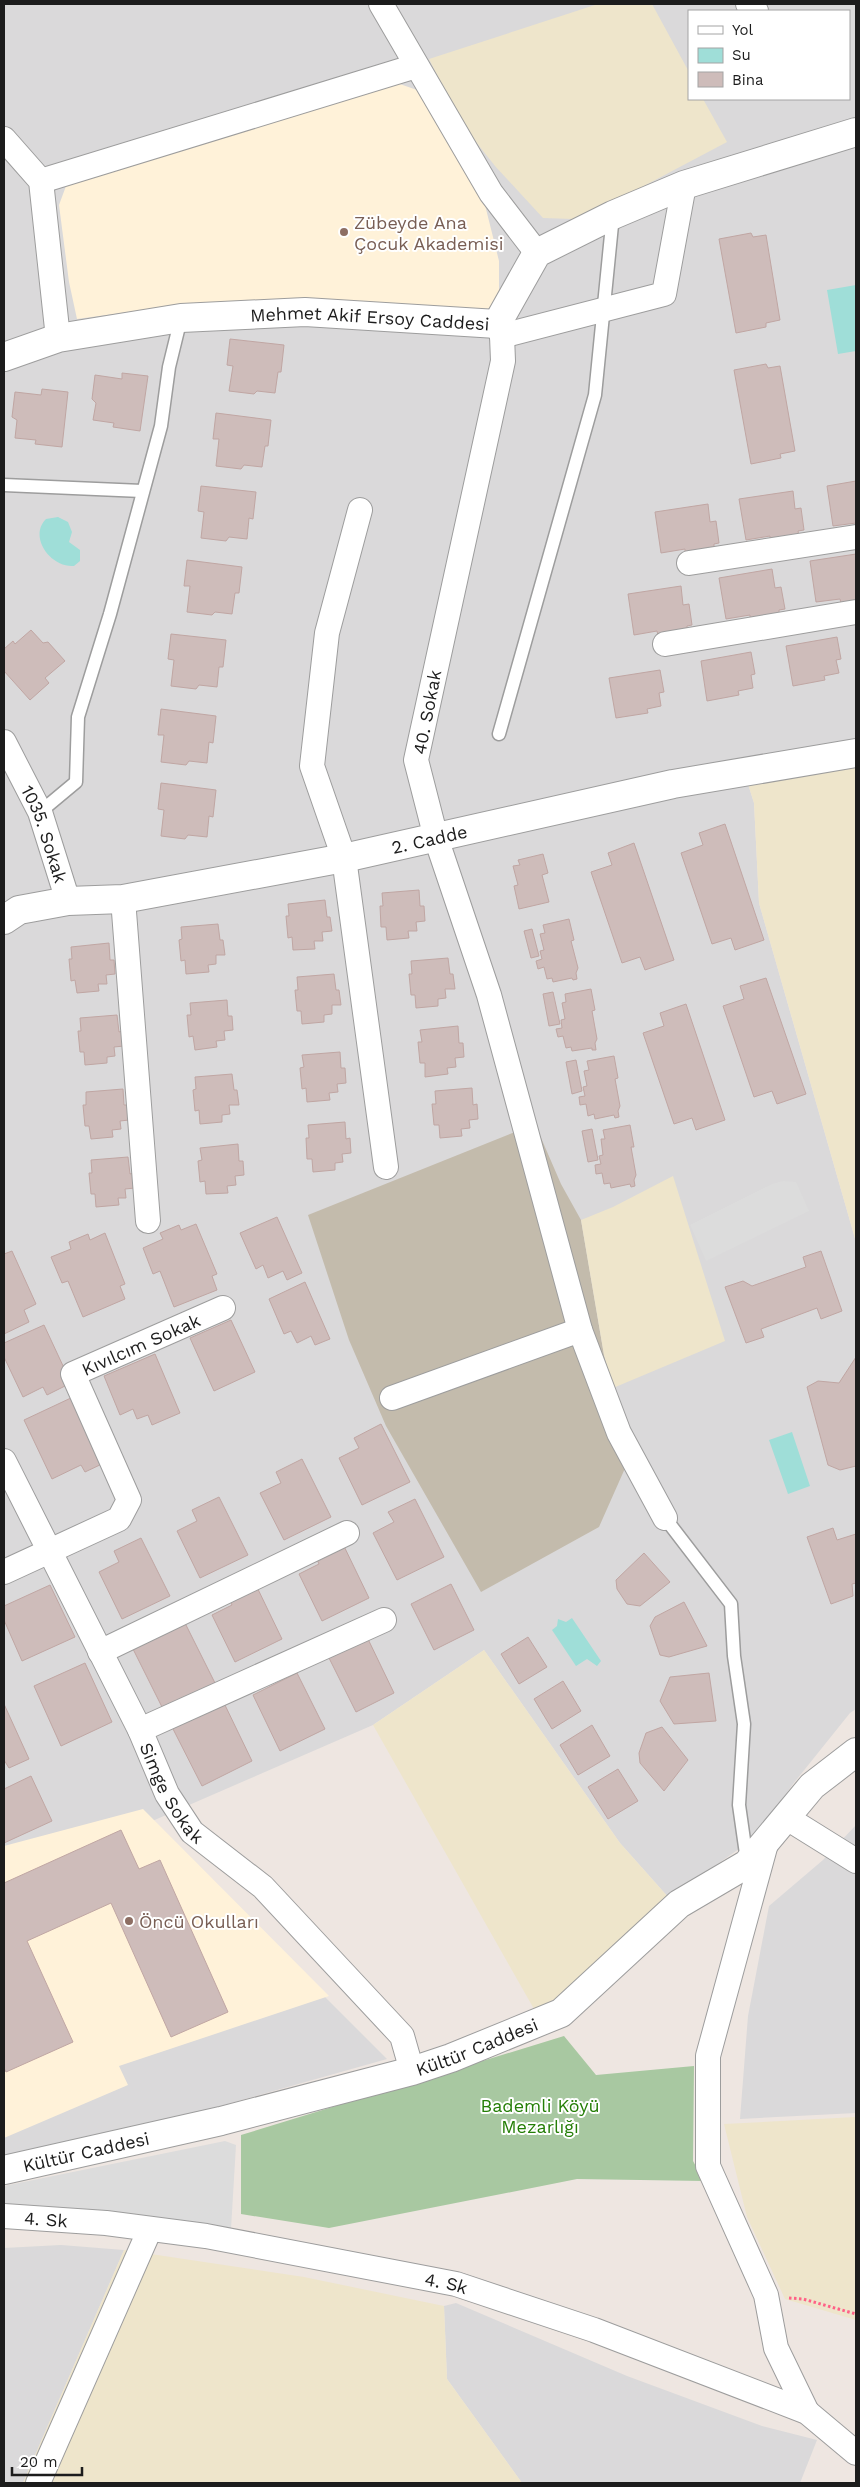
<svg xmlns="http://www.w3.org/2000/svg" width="860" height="2487" viewBox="0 0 860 2487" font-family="'Work Sans',sans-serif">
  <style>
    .residential { fill: #dad9da; fill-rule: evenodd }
    .education { fill: #fff2d9 }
    .construction { fill: #c3bbac }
    .farmland { fill: #eee5cb }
    .cemetery { fill: #a8c8a1 }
    .parking { fill: #dcdcdc }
    .water { fill: #9fded8 }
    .building { fill: #cebcba; stroke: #c0a6a3 }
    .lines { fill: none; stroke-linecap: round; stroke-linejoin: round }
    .service-casing { stroke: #9d9d9d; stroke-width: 15 }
    .minor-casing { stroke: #9d9d9d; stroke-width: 26 }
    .tertiary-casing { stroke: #9d9d9d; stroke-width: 30 }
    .path { stroke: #ff6186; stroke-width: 3; stroke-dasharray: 2.5 2.5; stroke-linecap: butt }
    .service { stroke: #fff; stroke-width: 12 }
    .minor { stroke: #fff; stroke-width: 24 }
    .tertiary { stroke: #fff; stroke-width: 28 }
    .education-dot { fill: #8d6e63; stroke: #fff; stroke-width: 2 }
    .labels { text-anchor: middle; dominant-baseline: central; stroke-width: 4; stroke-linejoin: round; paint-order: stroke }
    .education-label { font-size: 18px; fill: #785e54; stroke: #fff; text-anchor: start }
    .street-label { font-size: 18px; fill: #1c1c1c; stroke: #fff }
    .park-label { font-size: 18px; fill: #247e06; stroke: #fff }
  </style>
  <rect width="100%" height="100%" fill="#eee6e1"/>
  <path class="residential" d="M4,4h852v764l-108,16 6,19 5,100 97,339v467l-6,4 -57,71 -37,53 -87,61 -49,-55 -136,-193 -111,75 -223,97 237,237 -383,108zM689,11h160v88h-160z
    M856,1825v288l-116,6 8,-103 21,-110 54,-46z
    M61,2245l63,5 -101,233h-19v-235z
    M456,2303l171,73 135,50 55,14 -17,43h-278l-75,-104 -3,-73z"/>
  <path class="education" d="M397,83l20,7 68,115 14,56v35l-17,20 -172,-13h-115l-118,16 -8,-37 -10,-77 7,-19z
    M143,1809l186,187 -210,70 9,19 -124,53v-292z"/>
  <path class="construction" d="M535,1124l26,60 20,36 23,135 26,102 -31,70 -118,65 -95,-166 -37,-86 -41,-125z"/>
  <path class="farmland" d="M598,4h54l37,68v27h14l24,43 -121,64 -33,13 -30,-1 -48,-52 -34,-43 -32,-64z
    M856,768v474l-97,-339 -5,-100 -6,-19z
    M673,1176l52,165 -112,47 -9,-33 -23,-135 32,-13z
    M484,1650l136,193 49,55 -102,96 -33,15 -161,-284z
    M856,2117v203l-71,-21 -38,-82 -23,-93z
    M124,2250l180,27 140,29 3,73 75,104h-499z"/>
  <path class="cemetery" d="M564,2036l32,39 98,-9 -1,95 11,20 -127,-2 -248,49 -88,-14v-79z"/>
  <path class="parking" d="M783,1181l13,1 13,29 -103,50 -16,-36 82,-41z
    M225,2141l11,4 -5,84 -227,-23v-20z"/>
  <path class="water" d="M856,285v66l-18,3 -11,-64z
    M58,517l10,5 4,10 -3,10 11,8v11l-6,5c-23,2 -46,-29 -28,-47z
    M792,1432l18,54 -22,8 -19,-54z
    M572,1618l29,43 -4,5 -10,-7 -11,7 -24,-36 5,-4 1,-7 8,3z"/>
  <path class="building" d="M751,233l2,4 13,-2 14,85 -14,3v4l-30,6 -17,-94z
    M230,339l54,6 -3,27h-3l-3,21 -18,-2 -3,3 -25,-3 4,-25 -6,-1z
    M766,364l2,4 12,-2 15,85 -15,3 1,4 -30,6 -17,-94z
    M122,373l26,3 -8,55 -27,-4 1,-4 -21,-3 3,-17 -4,-4 3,-24 27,4z
    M42,389l26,3 -6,55 -27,-3 1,-4 -21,-2 2,-18 -5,-3 3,-25 26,3z
    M216,413l55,7 -3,26h-3l-3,21 -18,-2 -3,4 -25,-3 3,-27h-6z
    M856,481v42l-23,3 -6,-40z
    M201,486l55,6 -3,27 -4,-1 -2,21 -18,-2 -3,4 -25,-3 3,-26 -6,-1z
    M793,491l2,18 6,-1 3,22 -6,1 1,5 -29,4v-4l-24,4 -7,-41z
    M708,504l2,18 6,-1 3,22 -5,1v5l-29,4v-4l-24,4 -6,-41z
    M856,554v46l-15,3 -1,-4 -24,3 -6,-41z
    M187,560l55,7 -3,26h-4l-3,21 -17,-2 -3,3 -25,-3 3,-26h-6z
    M772,569l3,19 6,-1 4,22 -6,1v4l-29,5v-4l-24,4 -7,-41z
    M681,586l2,19 6,-1 3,21 -5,1v5l-29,5 -1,-5 -23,4 -6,-41z
    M31,630l12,13 5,-1 17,19 -20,17 4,5 -19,17 -26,-29v-22l9,-8 2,3z
    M171,634l55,6 -3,27h-4l-2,20 -18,-2 -3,4 -25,-3 3,-26 -6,-1z
    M837,637l4,22 -5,1 3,13 -15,3 1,4 -32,6 -7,-40z
    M751,652l4,22 -4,1 2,13 -15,3 1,4 -32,6 -6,-40z
    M660,670l4,22 -5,1 2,13 -14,3 1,4 -32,5 -7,-40z
    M161,709l55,7 -3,27 -4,-1 -2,21 -18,-2 -3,4 -25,-3 3,-27h-6z
    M161,783l55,7 -3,27 -4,-1 -2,21 -19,-2 -3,4 -24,-3 3,-26 -6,-1z
    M725,824l39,116 -29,10 -4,-12 -19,6 -31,-91 22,-8 -4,-12z
    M634,843l40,117 -29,10 -5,-13 -18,6 -31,-91 21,-7 -4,-12z
    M543,854l5,19 -6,2 7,27 -30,7 -5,-23 4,-1 -5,-19 7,-1 -2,-5z
    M419,890l1,16h4l1,15 -9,1 1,9h-9l1,7 -22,2 -1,-13h-5l-1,-21h3l-1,-13z
    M325,900l2,17h3l2,14 -10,1 1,9h-9l1,8 -22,1 -1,-13 -4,1 -2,-22h3l-1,-12z
    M569,919l5,21 -3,1 7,27 -2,5 1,6 -4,1 -1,-2 -19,4 -1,-4 -5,1 -3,-12 -6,2 -2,-8 6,-2 -2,-8 4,-1 -4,-16 5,-1 -2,-8z
    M218,924l2,16h3l2,15h-9v9l-8,1 1,7 -23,2 -1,-14 -4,1 -2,-21 3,-1 -1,-12z
    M532,929l7,27 -8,2 -7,-27z
    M109,943l1,17h4l1,14 -9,1 1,9h-9l1,7 -22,2 -2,-13 -4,1 -2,-22h3l-1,-12z
    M448,958l2,16h3l2,15h-10l1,9 -8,1v7l-22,2 -1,-13h-4l-2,-21h3l-1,-13z
    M334,974l2,16h3l2,15h-9v9l-8,1v7l-22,2 -1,-13h-4l-2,-21h3l-1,-13z
    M766,978l40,116 -29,10 -5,-13 -18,6 -31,-91 21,-7 -4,-13z
    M591,989l4,21 -3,1 5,28 -2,4 1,7h-4v-2l-20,3 -1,-4 -5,1 -3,-12 -5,1 -2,-8 6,-1 -1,-8 4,-1 -3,-16 4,-1 -1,-8z
    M553,992l7,32 -11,2 -6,-32z
    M227,1000l1,16h4l1,14 -9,1 1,9 -9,1 1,6 -22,3 -2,-14 -4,1 -2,-22h4l-1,-12z
    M686,1004l39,116 -29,10 -4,-12 -18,6 -31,-91 21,-7 -4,-13z
    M117,1015l2,17 3,-1 2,15 -10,1 1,9 -8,1v6l-22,2 -1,-13h-4l-2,-21h3l-1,-13z
    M458,1026l1,17h4l1,14 -9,1 1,9 -9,1 1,6 -23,3v-14h-5l-2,-21h4l-2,-12z
    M340,1052l1,16h4l1,15 -9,1 1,8 -9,1 1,7 -23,2 -1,-14 -4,1 -2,-21 4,-1 -2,-12z
    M614,1056l4,22 -3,1 5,27 -2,5 1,6 -4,1 -1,-3 -19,4 -1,-5 -6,2 -2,-12 -6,1 -1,-8 6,-1 -2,-9 4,-1 -3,-15 5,-1 -2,-9z
    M576,1060l6,31 -10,3 -6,-32z
    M232,1074l2,16h3l2,15h-10l1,9 -8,1v7l-22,2 -1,-14 -4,1 -2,-21 3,-1 -1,-12z
    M472,1088l1,17 4,-1 1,15 -9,1 1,8 -9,1 1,7 -22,2 -1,-13h-5l-2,-21h4l-1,-13z
    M123,1089l1,16h4l1,15 -9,1 1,8 -9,1 1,7 -22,2 -2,-13h-4l-2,-21h3v-13z
    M345,1122l1,17 4,-1 1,15 -9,1 1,8 -8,1v7l-22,2 -1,-13h-5l-1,-21h3l-1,-13z
    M630,1125l4,22h-3l5,28 -2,5 1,6 -4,1 -1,-3 -19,4 -1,-5 -6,1 -2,-11 -6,1 -1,-9 6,-1 -2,-8 4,-1 -2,-16h4l-2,-9z
    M592,1129l6,31 -10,2 -6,-31z
    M238,1144l1,17h4l1,14 -9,1 1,9 -9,1 1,7 -22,1 -1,-13 -5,1 -2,-21 4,-1 -2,-12z
    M128,1157l2,17 3,-1 2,15 -10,1 1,9h-8l1,7 -23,2 -1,-13h-4l-2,-21h3l-1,-13z
    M277,1217l25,56 -15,7 -4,-9 -15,7 -5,-13 -7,4 -16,-36z
    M196,1224l21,50 -5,2 5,14 -43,17 -14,-36 -7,3 -10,-26 20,-9 -3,-6 19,-8 2,5z
    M105,1233l20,51 -5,2 5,13 -42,18 -15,-36 -6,2 -11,-26 20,-8 -2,-7 19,-8 2,6z
    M12,1251l24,53 -12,6 5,12 -25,12v-80z
    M821,1251l21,60 -21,8 -4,-11 -56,21 3,8 -18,6 -21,-56 18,-6 9,5 54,-19 -3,-10z
    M305,1282l25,57 -15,6 -4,-9 -14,7 -6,-12 -7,3 -15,-35z
    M231,1320l24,52 -41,19 -24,-53z
    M44,1325l27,58 -24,12 -4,-8 -20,10 -19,-40v-14z
    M155,1354l25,59 -28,12 -4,-10 -11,4 -4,-10 -13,6 -16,-39z
    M856,1357v109l-16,4 -12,-5 -21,-78 11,-6 21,2z
    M73,1397l31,66 -19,9 -4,-7 -29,14 -28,-59z
    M381,1424l29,58 -48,23 -23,-47 20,-10 -5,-10z
    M302,1459l29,58 -47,23 -24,-47 21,-10 -5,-11z
    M219,1497l29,58 -48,23 -23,-47 20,-10 -5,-11z
    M415,1499l29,58 -47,23 -24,-47 21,-11 -6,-10z
    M833,1528l4,12 19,-6v49l-4,1 1,12 -22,8 -24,-67z
    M141,1538l29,58 -48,23 -23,-47 20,-10 -5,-11z
    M341,1540l28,58 -47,23 -23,-47 20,-10 -5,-11z
    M644,1553l26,29 -30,24 -13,-2 -10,-15 -1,-9z
    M254,1581l28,58 -47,23 -23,-47 20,-10 -5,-11z
    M451,1584l23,46 -40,20 -23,-46z
    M50,1585l25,52 -53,24 -18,-41v-14z
    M684,1602l23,44 -38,11 -9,-2 -10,-29 5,-9z
    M185,1623l30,60 -52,26 -30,-60z
    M367,1637l27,56 -38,19 -28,-56z
    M528,1637l19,30 -28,17 -18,-30z
    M85,1663l27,59 -51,24 -27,-60z
    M297,1673l28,56 -45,22 -27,-56z
    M709,1673l7,48 -42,3 -14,-23 10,-24z
    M563,1681l18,30 -29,18 -18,-30z
    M223,1701l29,60 -50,25 -30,-59z
    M4,1704l25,55 -20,9 -5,-8z
    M592,1725l18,31 -32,19 -18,-30z
    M662,1727l26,33 -24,31 -24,-28 -1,-10 7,-20z
    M618,1769l20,32 -30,18 -20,-32z
    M31,1776l21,45 -48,22v-54z
    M121,1830l18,39 21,-9 68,152 -57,25 -60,-134 -84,38 46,101 -67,30 -2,-4v-185z"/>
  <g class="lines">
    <g class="service-casing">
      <path id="service" d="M4,485l138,6
        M499,734l96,-339 18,-180
        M40,812l36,-30 2,-65 32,-103 51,-188 8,-59 12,-49
        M665,1518l66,86 3,52 10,68 -5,81 8,56"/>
    </g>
    <g class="minor-casing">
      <g id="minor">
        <path d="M381,4l110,189 46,60"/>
        <path d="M748,4l8,7"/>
        <path d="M4,139l37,42 17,157"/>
        <path d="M41,181l375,-115"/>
        <path d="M497,324l5,12 1,25 -87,399 20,78 53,157 91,335 39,103 46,85"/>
        <path d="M502,336l162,-42 20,-109"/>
        <path d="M360,510l-33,123 -15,133 32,92 42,309"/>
        <path d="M689,563l167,-26"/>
        <path d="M665,644l191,-32"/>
        <path id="s1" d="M4,742l36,70 28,89"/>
        <path d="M123,899l25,322"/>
        <path d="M392,1398l188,-68"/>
        <path id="s2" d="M4,1461l136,269 27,64 25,38 71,55 139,149 10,35"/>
        <path id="s3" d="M4,1572l115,-53 10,-19 -56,-126 150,-66"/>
        <path d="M100,1652l247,-119"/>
        <path d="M140,1730l244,-110"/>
        <path d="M787,1818l69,43"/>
        <path d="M767,1840l-59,216v110l58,129 10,53 31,64"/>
        <path id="s4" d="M4,2216l102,7 100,13 250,48 138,46 213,82 49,41"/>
        <path d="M38,2483l112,-254"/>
      </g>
    </g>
    <g class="tertiary-casing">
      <g id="tertiary">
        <path id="s5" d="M4,357l54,-19 123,-20 124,-6 192,12 40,-71 76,-38 71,-30 172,-53"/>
        <path id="s6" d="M4,920l15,-10 49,-9 55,-2 221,-41 329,-74 183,-31"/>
        <path id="s7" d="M4,2170l217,-49 191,-50 39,-13 110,-45 118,-109 68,-40 65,-78 44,-34"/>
      </g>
    </g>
    <path class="path" d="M789,2298l14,1 53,15"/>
    <use href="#service" class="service"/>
    <use href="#minor" class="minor"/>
    <use href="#tertiary" class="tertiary"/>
  </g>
  <g class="education-dot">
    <circle cx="344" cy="232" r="5"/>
    <circle cx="129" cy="1921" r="5"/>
  </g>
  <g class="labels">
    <g class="education-label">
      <text x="354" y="222">Zübeyde Ana<tspan x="354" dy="21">Çocuk Akademisi</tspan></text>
      <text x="139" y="1921">Öncü Okulları</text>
    </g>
    <g class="street-label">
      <text stroke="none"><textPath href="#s5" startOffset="371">Mehmet Akif Ersoy Caddesi</textPath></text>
      <text transform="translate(427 712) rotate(-79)">40. Sokak</text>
      <text stroke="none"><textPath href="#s1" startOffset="101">1035. Sokak</textPath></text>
      <text stroke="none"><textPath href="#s6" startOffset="435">2. Cadde</textPath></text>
      <text stroke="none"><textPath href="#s3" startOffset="360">Kıvılcım Sokak</textPath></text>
      <text stroke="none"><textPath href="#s2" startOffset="372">Simge Sokak</textPath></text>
      <text stroke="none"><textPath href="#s7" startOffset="489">Kültür Caddesi</textPath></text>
      <text stroke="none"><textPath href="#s7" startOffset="84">Kültür Caddesi</textPath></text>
      <text stroke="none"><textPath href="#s4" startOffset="42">4. Sk</textPath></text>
      <text stroke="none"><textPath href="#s4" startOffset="448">4. Sk</textPath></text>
    </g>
    <g class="park-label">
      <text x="540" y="2105">Bademli Köyü<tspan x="540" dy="21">Mezarlığı</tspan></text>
    </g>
  </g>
  <rect width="860" height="2487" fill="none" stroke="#1c1c1c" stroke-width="10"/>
  <rect x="688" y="10" width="162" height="90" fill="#ffffff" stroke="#a4a4a4"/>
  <rect x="698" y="26" width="25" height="8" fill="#ffffff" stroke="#a4a4a4"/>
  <text x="732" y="35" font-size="15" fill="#1c1c1c">Yol</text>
  <rect x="698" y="48" width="25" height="15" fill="#9fded8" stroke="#a4a4a4"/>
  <text x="732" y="60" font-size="15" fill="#1c1c1c">Su</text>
  <rect x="698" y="72" width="25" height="15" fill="#cebcba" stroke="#a4a4a4"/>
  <text x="732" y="85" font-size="15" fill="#1c1c1c">Bina</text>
  <path d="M12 2467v8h70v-8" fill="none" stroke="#1c1c1c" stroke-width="2.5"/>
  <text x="20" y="2467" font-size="15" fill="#1c1c1c" stroke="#ffffff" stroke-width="4" paint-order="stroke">20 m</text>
</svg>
